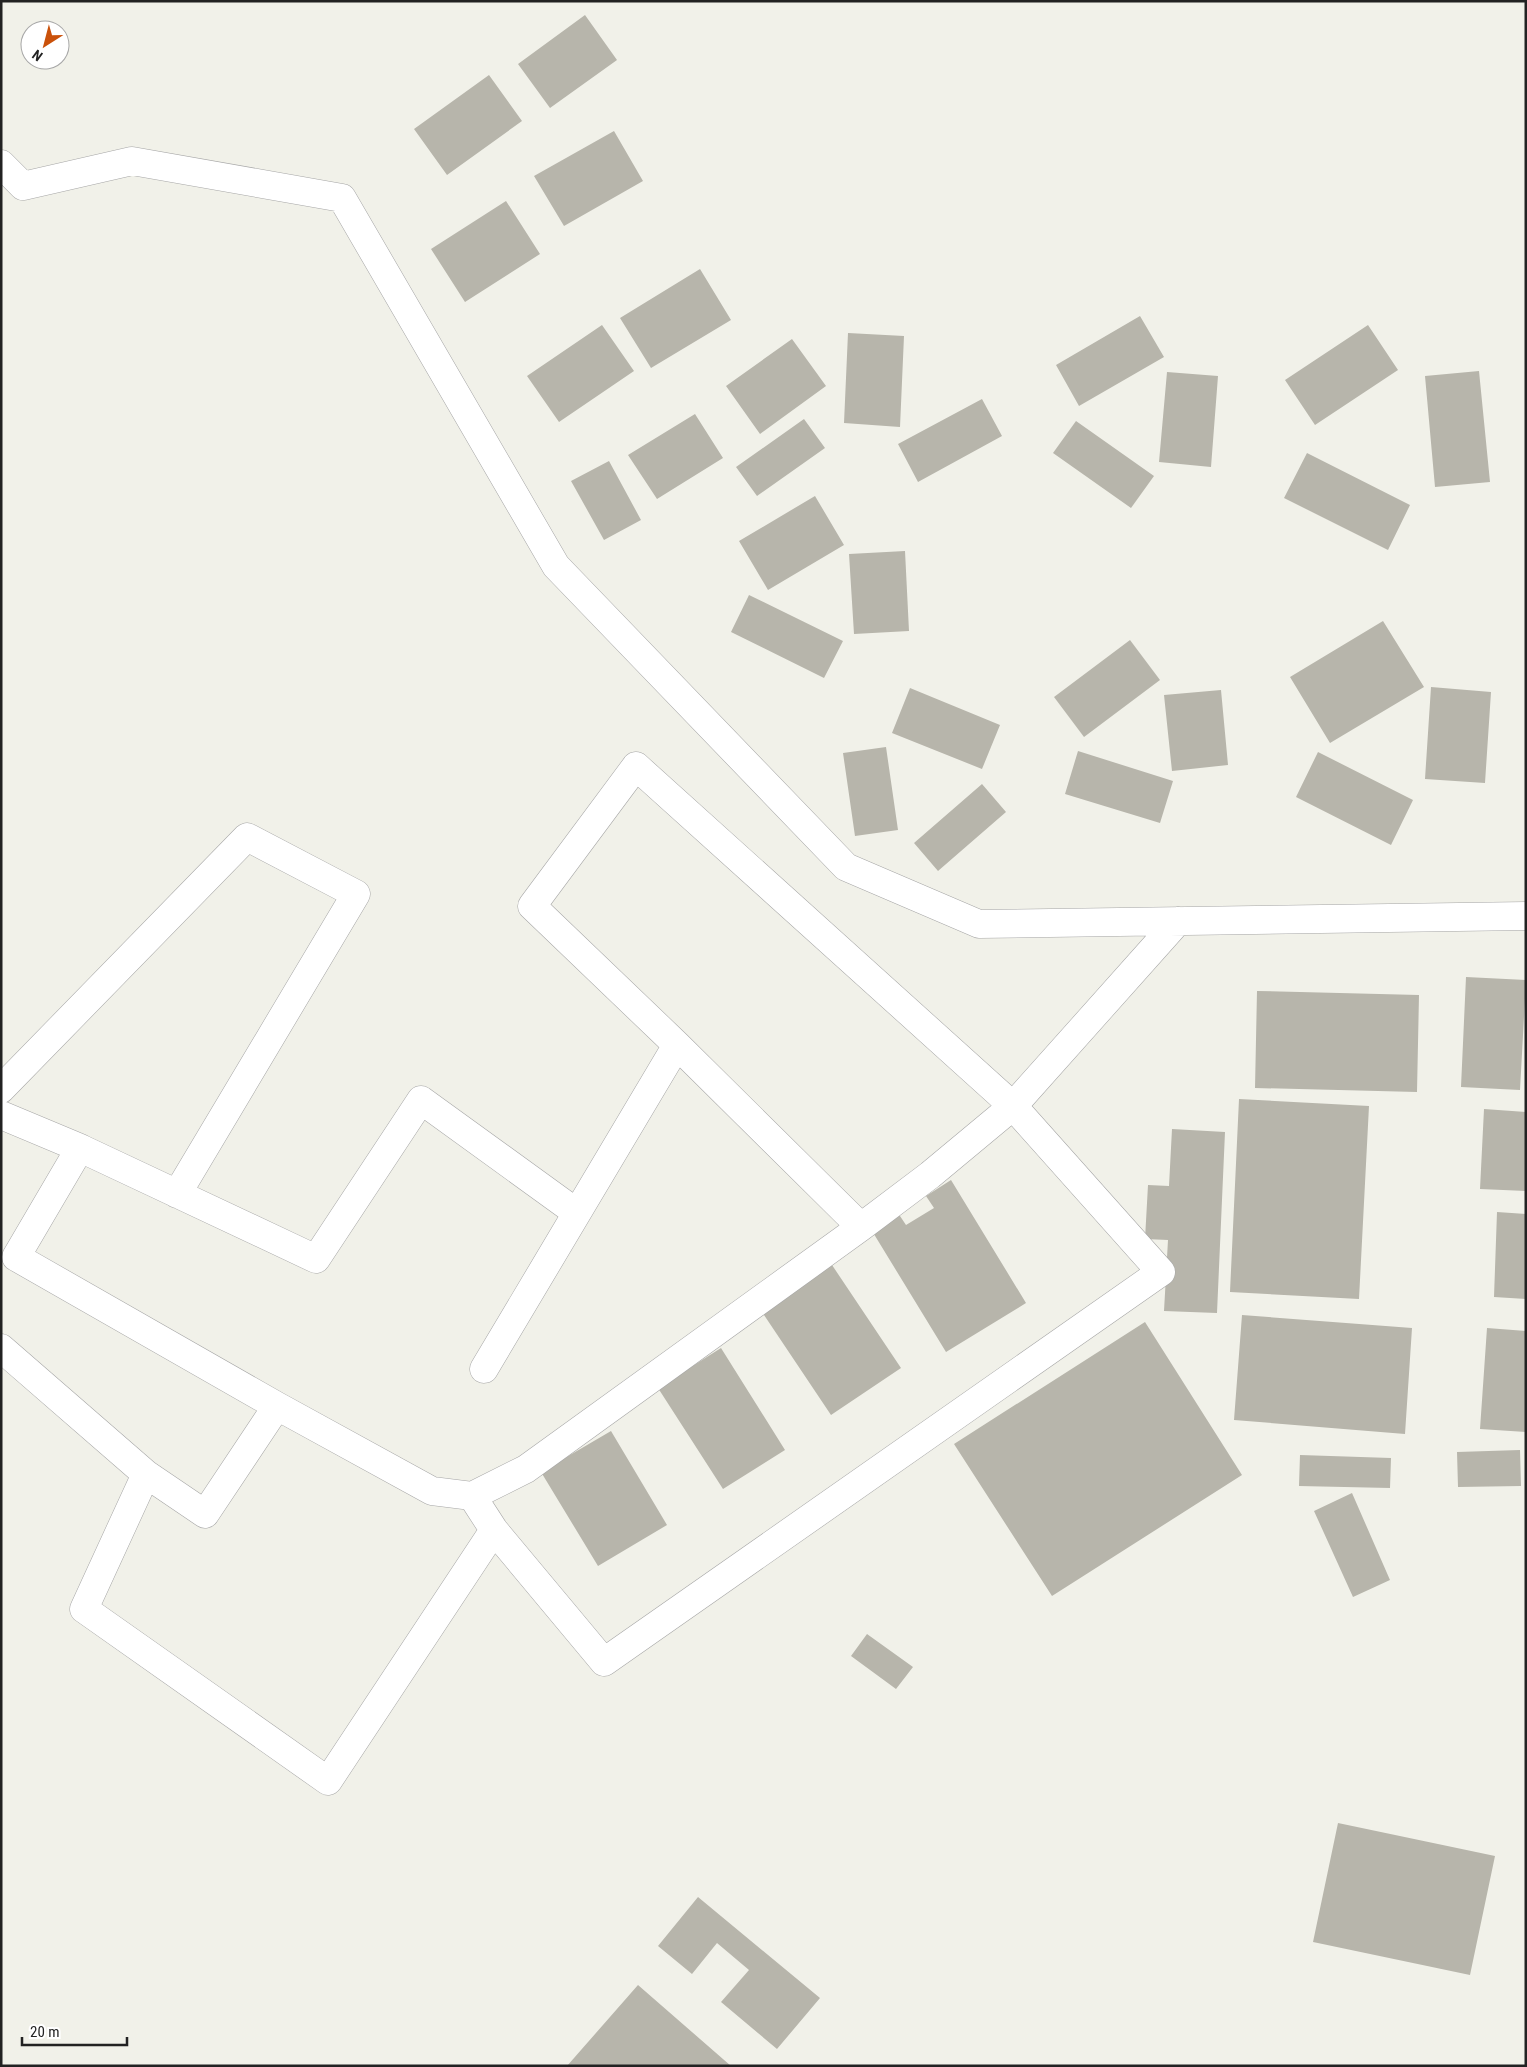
<svg xmlns="http://www.w3.org/2000/svg" width="1527" height="2067" viewBox="0 0 1527 2067" font-family="'Roboto Condensed',sans-serif">
  <style>
    .building { fill: #b7b5ab }
    .lines { fill: none; stroke-linecap: round; stroke-linejoin: round }
    .minor-casing { stroke: #a6a6a6; stroke-width: 29 }
    .minor { stroke: #fff; stroke-width: 28 }
  </style>
  <rect width="100%" height="100%" fill="#f1f1e9"/>
  <path class="building" d="M585,15l32,45 -67,48 -32,-44z
    M489,75l33,46 -75,54 -33,-46z
    M614,131l29,50 -79,45 -30,-50z
    M506,201l34,53 -75,48 -34,-53z
    M700,269l31,51 -80,48 -31,-50z
    M1140,316l24,41 -85,49 -23,-41z
    M602,325l32,46 -75,51 -32,-46z
    M1368,325l30,45 -83,55 -30,-45z
    M848,333l56,3 -4,91 -56,-4z
    M792,339l34,47 -66,48 -34,-48z
    M1479,371l11,111 -55,5 -10,-111z
    M1167,372l51,4 -7,91 -52,-5z
    M982,399l20,37 -84,46 -20,-38z
    M695,414l28,44 -66,41 -29,-44z
    M804,419l21,29 -68,48 -21,-29z
    M1076,421l78,55 -23,32 -78,-55z
    M1307,453l103,52 -22,45 -104,-52z
    M609,461l32,59 -37,20 -33,-59z
    M815,496l29,49 -76,45 -29,-49z
    M905,551l4,80 -55,3 -5,-80z
    M749,595l94,46 -19,37 -93,-46z
    M1383,621l41,66 -94,56 -40,-66z
    M1130,640l30,40 -76,57 -30,-40z
    M1431,687l60,5 -6,91 -60,-4z
    M910,688l90,37 -18,44 -90,-36z
    M1221,690l7,75 -56,6 -8,-76z
    M886,747l12,83 -43,6 -12,-83z
    M1078,751l95,30 -13,42 -95,-29z
    M1318,752l95,48 -22,45 -95,-48z
    M982,784l24,28 -68,59 -24,-28z
    M1466,977l60,3 -6,110 -59,-3z
    M1257,991l162,4 -2,97 -162,-4z
    M1239,1099l130,7 -10,193 -129,-7z
    M1484,1109l42,3v79l-46,-2z
    M1172,1129l53,3 -8,181 -53,-2 4,-71 -23,-1 3,-54 21,1z
    M951,1180l75,123 -80,49 -77,-126 27,-16 10,15 28,-17 -8,-12z
    M1497,1212l29,2v85l-32,-2z
    M830,1262l71,106 -70,47 -71,-106z
    M1242,1315l170,13 -7,106 -171,-14z
    M1145,1322l97,153 -190,121 -98,-152z
    M1487,1328l39,3v101l-46,-3z
    M721,1348l64,102 -62,39 -65,-101z
    M611,1431l56,94 -69,41 -57,-94z
    M1520,1450l1,36 -63,1 -1,-35z
    M1300,1455l91,3 -1,30 -91,-2z
    M1352,1493l38,87 -37,17 -39,-86z
    M867,1634l46,33 -17,22 -45,-33z
    M1338,1823l157,33 -25,119 -157,-33z
    M698,1897l122,101 -43,51 -56,-47 28,-32 -32,-27 -25,31 -34,-28z
    M638,1985l93,81h-164z"/>
  <g class="lines">
    <g class="minor-casing">
      <path id="minor" d="M1,164l22,22 109,-25 210,37 214,368 290,301 133,57 547,-8
        M1,1089l246,-252 109,57 -179,300
        M1,1115l79,33 -64,109 261,149 155,85 40,5 54,-27 335,-242 69,-52 83,-69 165,-185
        M80,1148l236,111 105,-159 156,113
        M1,1348l145,126 -62,135 244,172 166,-251
        M484,1369l193,-324
        M146,1474l59,40 72,-108
        M472,1496l22,34 110,132 557,-390 -148,-166 -377,-340 -104,140 145,139 184,182"/>
    </g>
    <use href="#minor" class="minor"/>
  </g>
  <rect width="1527" height="2067" fill="none" stroke="#222222" stroke-width="5"/>
  <g transform="translate(45 45) rotate(216)"><circle r="24" fill="#ffffff" stroke="#a7a7a7"/>
  <path d="M0-4L9 19L0 12L-9 19Z" fill="#ca510a"/>
  <text y="-8" font-size="14" font-weight="bold" text-anchor="middle" fill="#222222">N</text>
  </g>
  <path d="M22 2037v8h105v-8" fill="none" stroke="#222222" stroke-width="2.5"/>
  <text x="30" y="2037" font-size="15" fill="#222222" stroke="#ffffff" stroke-width="4" paint-order="stroke">20 m</text>
</svg>
